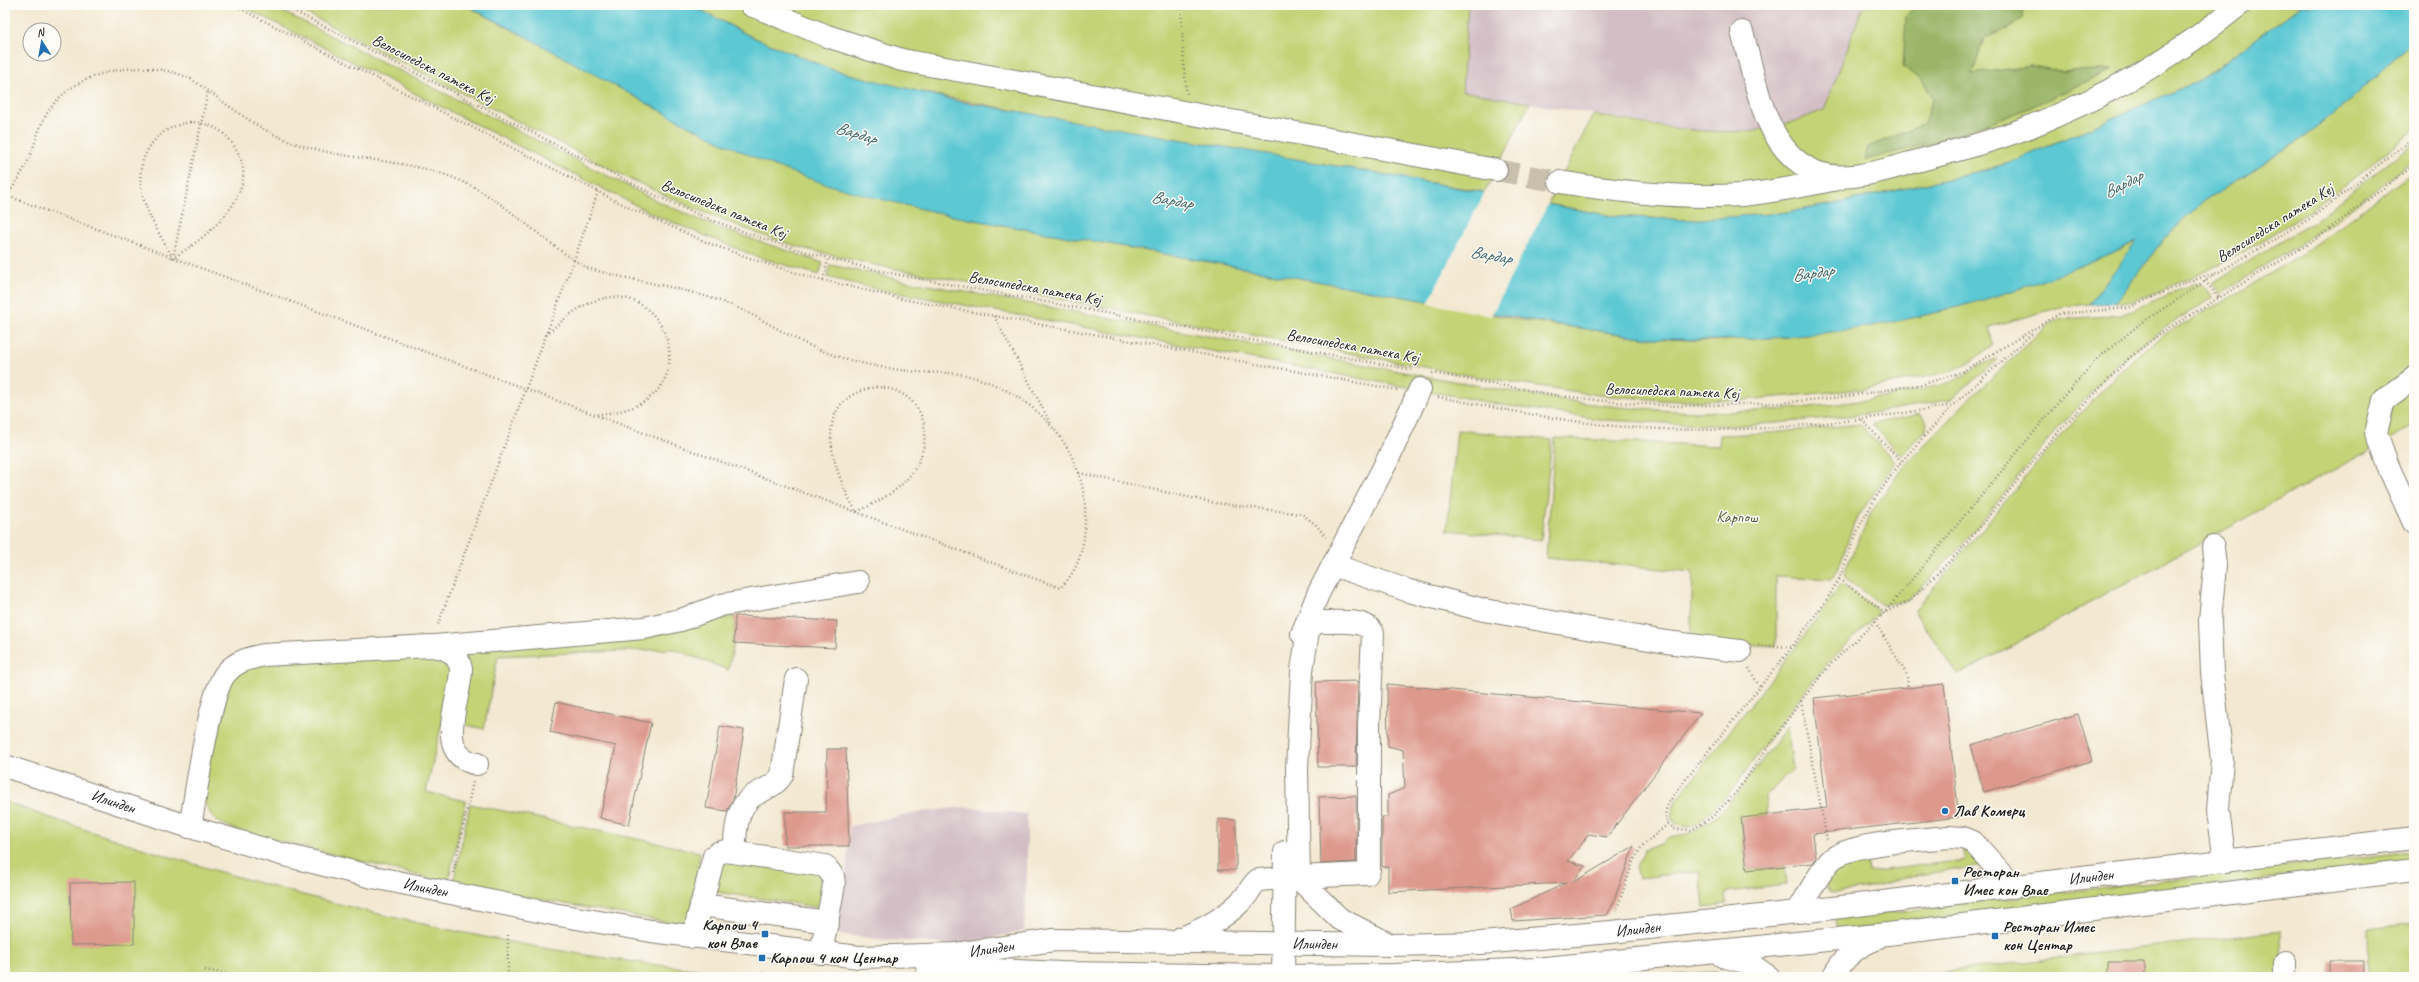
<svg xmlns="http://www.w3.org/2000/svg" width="2419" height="982" viewBox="0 0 2419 982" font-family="Caveat,sans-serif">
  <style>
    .industrial { fill: #d2bec4 }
    .green { fill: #c3d376; stroke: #707849 }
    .forest { fill: #9ab567; stroke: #5b6842 }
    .water { fill: #5cc8d3; stroke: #3c7278 }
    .pier { fill: #f3e8d1 }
    .building { fill: #de998d }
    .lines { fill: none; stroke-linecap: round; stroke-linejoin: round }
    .minor-tunnel { stroke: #c8bfad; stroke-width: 22; stroke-dasharray: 22 11; stroke-linecap: butt }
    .minor-casing { stroke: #888276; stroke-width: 24 }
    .path { stroke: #888276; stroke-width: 2.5; stroke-dasharray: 1 3; stroke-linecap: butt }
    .minor { stroke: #fff; stroke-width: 22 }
    .poi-dot { fill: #1f6fb2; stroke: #fdfcf7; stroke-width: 1.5 }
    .labels { text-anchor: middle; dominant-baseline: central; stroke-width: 3; stroke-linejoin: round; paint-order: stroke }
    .street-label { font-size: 16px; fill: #1c1c1c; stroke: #fdfcf7 }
    .park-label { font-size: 16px; fill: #565c3c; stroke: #fdfcf7 }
    .poi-label { font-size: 16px; font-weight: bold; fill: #1c1c1c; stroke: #fdfcf7; text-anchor: start }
    .water-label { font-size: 17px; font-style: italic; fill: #366165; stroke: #fdfcf7 }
  </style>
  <rect width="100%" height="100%" fill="#fdfcf7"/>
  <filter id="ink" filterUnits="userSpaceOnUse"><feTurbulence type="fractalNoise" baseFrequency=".025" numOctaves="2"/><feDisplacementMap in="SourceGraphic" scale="8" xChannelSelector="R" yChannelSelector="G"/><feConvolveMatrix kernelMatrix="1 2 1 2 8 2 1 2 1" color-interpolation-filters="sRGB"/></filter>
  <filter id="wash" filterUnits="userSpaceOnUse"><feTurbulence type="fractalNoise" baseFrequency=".012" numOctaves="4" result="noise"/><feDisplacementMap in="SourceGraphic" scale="16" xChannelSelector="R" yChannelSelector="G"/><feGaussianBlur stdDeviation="0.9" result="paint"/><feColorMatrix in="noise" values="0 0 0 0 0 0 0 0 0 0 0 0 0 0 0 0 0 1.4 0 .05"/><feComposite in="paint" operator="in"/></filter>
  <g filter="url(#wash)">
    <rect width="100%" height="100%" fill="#f3e8d1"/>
    <path class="industrial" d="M1468,5h399l-5,4 -38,101 -43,15 -24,5 -58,2 -237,-40z
      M967,807l60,7v58l-3,59 -66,14 -82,-6 -43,-6 13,-61 4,-46 77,-15z"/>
    <path class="green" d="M240,5h30l387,196 57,25 109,37 -4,12 -64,-19 -98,-40z
      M290,5h175l294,154c63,24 128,41 194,57l476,85 86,18 135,19 58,3 80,-4 87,-12 72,-15 174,-61 17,-8 -49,63 -28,3 -72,20 4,18 -21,16 -23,11 -85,17 -119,11 -70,1 -77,-6 -120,-18 -603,-112 -73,-17 -43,-14 -66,-26 -61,-28z
      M691,5h777l-6,86 68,12 -45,89 -433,-74 -156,-31 -63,-17 -83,-34z
      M1867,5h51l-12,11 16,64 11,18 -9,27 -55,22 -4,13 246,-90 -51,1 -29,-5 -59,9 12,-37 26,-10 12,-10 1,-13h279l-102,75 -191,83 -43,12 -131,29 -54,9 -50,5 -44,2 -75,-4 -64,-12 45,-89c55,9 108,21 164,15 23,-2 45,-12 67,-20l38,-101z
      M2414,39v91c-73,60 -147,117 -236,153 -21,9 -40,18 -63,20l48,-63 37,-36 106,-68 48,-39z
      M2414,143v17l-84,65 -110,69 -8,-11 101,-61z
      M2414,171v255l-456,249 -44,-64 146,-175 71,-76 32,-25 65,-36 88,-54z
      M830,265l76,16 585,107c43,7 86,15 129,19 106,11 220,3 324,-23 20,-5 35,-21 54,-26l-14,14 -35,28 -83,14 -89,9 -51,3 -121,-6 -102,-15 -631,-117 -45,-11z
      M2195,283l10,3 8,12 -48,29 -50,39 -63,69 -92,113 -51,52 -27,5 -35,-25 -3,-5 1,-5 27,-59 31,-44 63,-65 84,-79 13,-4 58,-4z
      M1920,414l7,8 -1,7 -25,27 -29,-32z
      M1860,424l35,38 -41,61 -13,38 -9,18 -56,-3v70l-86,-4 3,-70 -147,-14 9,-120 164,8 1,-11 50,-2z
      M1457,430l95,10 -11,100 -94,-10z
      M1841,584l33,23 4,7 -52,51 -31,38 -65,90 -34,32 -8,2 -11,-2 -6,-9 5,-16 120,-153z
      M735,616l-1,27 -6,27 -54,-21 -176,7 -14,73 -27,-6 -1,-74 193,-13z
      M434,651l21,14 -29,127 40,9 -18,82 -212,-53c-19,-8 -29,-14 -33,-34l17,-106 28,-28z
      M1787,726l6,43 -28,28 2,18 -26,4 6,51 38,-4 2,19 -61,7 1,12 -23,3 -4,-36 -61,7 -3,-12 9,-16 16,-6 8,-7 23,-4 21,-14 22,-22z
      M5,802c189,67 383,122 581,153 63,10 126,16 190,22h-771z
      M470,804l230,48 -9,63 -4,8 -9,1 -225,-40z
      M1963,845l21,21 -74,10 -40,12 -36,5 -4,-2 -4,-7 14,-22 26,-6 2,16 97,-12z
      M2414,851v10l-577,70 -2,-12z
      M721,855l103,15 -1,38 -107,-16z
      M2414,923v54h-45l-1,-48z
      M2281,931l1,46h-383z
      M1715,972l22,5h-84z"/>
    <path class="forest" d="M1918,5h105l-1,13 -12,10 -26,10 -12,36 59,-8 29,5 52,-1 -83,38 -90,33 -74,19 3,-13 56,-23 9,-26 -11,-18 -19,-13 3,-51z"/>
    <path class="water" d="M465,5h226l59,31 83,34 124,31 403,69 252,46 75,4 94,-7 54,-9 131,-29 43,-12 191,-83 102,-75h112v34l-60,58 -48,39 -106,68 -37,36 -48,63 -26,1 48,-63c-149,71 -318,108 -484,97 -20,-2 -40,-5 -60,-8 -76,-11 -151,-27 -227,-40 -138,-25 -276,-49 -413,-74 -66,-15 -133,-30 -195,-57 -101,-45 -194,-105 -293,-154z"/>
    <path class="pier" d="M1486,190l63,12 -58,114 -63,-13z"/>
    <g id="blocks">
      <path class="building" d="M735,616l102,5 -2,27 -101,-5z
        M1358,681l-2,86h-38l-2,-85z
        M1387,684l314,29 -94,124 -18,-3 -21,27 17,5 -13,17 62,-37 -23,62 -4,7 -94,6 -2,-12 55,-26 -178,9v-25h-6v-50h6v-22l17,-7 -2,-38 -15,-4z
        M1944,684l15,133 -146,17 3,24 -3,5 -66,7 -6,-52 86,-10 -13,-110z
        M556,702l95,21 -22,102 -29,-7 16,-72 -66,-14z
        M2078,714l14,47 -108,31 -13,-47z
        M720,726l24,4 -11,70 -6,11 -21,-3z
        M827,749h19l3,97h-64v-34h41z
        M1356,796v66l-35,2 -2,-67z
        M1218,819l18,1v50h-18z
        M134,882v62l-63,1 -1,-62z
        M2329,961h35v16h-35z
        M2108,962h36v15h-36z"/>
    </g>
  </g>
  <g filter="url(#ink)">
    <use href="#blocks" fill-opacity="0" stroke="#888276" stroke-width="1"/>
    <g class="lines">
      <path class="minor-tunnel" d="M1496,170l64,12"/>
      <g class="minor-casing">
        <g id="minor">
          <path d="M751,5l76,31 75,24 594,110"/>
          <path d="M1742,32c13,45 20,107 62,134 32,22 80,4 113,-5 38,-10 76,-20 112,-34 74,-29 148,-71 210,-122"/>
          <path d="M1560,182c59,10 122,17 182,13 32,-3 64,-10 96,-16"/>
          <path d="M2414,378l-30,22 -8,33 12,33 26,57"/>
          <path d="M2213,547l2,19 -5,54 2,53 10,87 -4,50 7,52"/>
          <path d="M1333,565l76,26 75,19 182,32 74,9"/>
          <path d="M1316,622c16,1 49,-5 57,11l-4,92v145l-2,4 -68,3 -2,-108 5,-99 6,-39z"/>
          <path d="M1302,634l16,-40 69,-133 33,-72"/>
          <path d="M435,646l209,-18 37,-8 40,-15 137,-23"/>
          <path id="s1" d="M5,766l185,61 91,27 92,23 180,37 98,17 208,26 96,-3 99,-14 336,5 91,-2 130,-11 205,-22 598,-72"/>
          <path d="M190,827c6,-31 19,-135 36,-154 10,-12 24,-15 38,-18l166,-9c16,1 28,7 31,23 0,31 -29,85 16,95"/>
          <path d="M734,852c2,-21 1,-48 24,-59 9,-5 19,-9 24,-18l14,-96"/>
          <path d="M701,905l127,17"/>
          <path d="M1798,911c10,-16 20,-37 33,-51 19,-18 91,-20 118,-23l14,1 10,4 41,45"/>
          <path d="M693,937l21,-81 4,-3 8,-2 99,15 8,10 1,9 -13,68"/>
          <path d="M1181,938c24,-9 46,-21 64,-41 4,-5 7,-12 13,-17l39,-3 43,42 45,23"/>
          <path d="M1722,956l27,7 20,14"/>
          <path d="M2285,963v14"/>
          <path d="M927,967l135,6 221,3 111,-1 141,-6 353,-35 526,-64"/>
          <path d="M1283,977l2,-125"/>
          <path d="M1833,977c9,-18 24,-31 43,-38"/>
        </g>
      </g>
      <path class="path" d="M233,5l399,204 76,34 50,18 48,15 101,24 491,90
        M282,5l381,194c76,35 155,59 237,76l513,95
        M1181,5l3,65 3,24
        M190,122c17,0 32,7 42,21 36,46 -23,93 -59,115 -11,-20 -24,-39 -30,-61 -10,-37 10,-69 47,-75z
        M5,195l1055,393c23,-21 26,-52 25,-82 -4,-65 -57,-117 -120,-131 -15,-3 -31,-2 -47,-3 -30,-3 -61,-8 -90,-19 -35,-12 -65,-36 -100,-49 -46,-18 -94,-22 -141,-36l-13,-8 24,-68
        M7,196c8,-12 16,-24 22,-37 7,-17 10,-35 21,-50 29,-42 98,-51 141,-30 34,23 64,50 103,64 52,18 108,15 160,35 46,18 80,56 120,82l-137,367
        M173,258l35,-167
        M823,280l5,-20
        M2205,281l14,17
        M994,316l57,108
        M546,335c17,-15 36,-33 59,-37 55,-10 89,68 43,101 -15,11 -33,13 -52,16
        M1432,373l129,23 53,6 66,4 98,-3 64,-6 82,-13 38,-12 97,-58 69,-6 62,-27 27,-8 96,-56 101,-80
        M876,387c49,2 62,51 35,87 -13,18 -35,29 -55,38 -23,-42 -50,-113 20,-125z
        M1438,397c55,10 111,22 167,28 117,12 233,0 348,-20
        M1862,420l39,41
        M1079,473l136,30 87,11 14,11 10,12
        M1839,579l46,33
        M1886,612l24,-11 51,-51 92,-113 76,-79 33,-26 153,-92 99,-75
        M1875,622l32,53 1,13
        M1758,645l33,2
        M1749,668l10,18
        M1801,701l26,139
        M1668,824l7,5 17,1 20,-13 22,-22 64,-90 30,-38 57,-55 177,-214 35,-39 43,-35 74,-49
        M453,873l20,-91
        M1616,912l17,-50 9,-16 26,-22c-7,-14 2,-23 10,-35l114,-142 35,-48 12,-20 20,-52 17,-30 25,-35 52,-57 81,-73
        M508,935v42
        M205,970l42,7
        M763,977l1,-7"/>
      <use href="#minor" class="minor"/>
    </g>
  </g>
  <g class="poi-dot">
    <circle cx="1945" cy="811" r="4"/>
    <rect x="1951" y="877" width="8" height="8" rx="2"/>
    <rect x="761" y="930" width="8" height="8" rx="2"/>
    <rect x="1991" y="932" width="8" height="8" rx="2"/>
    <rect x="758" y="954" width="8" height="8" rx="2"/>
  </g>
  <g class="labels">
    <g class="street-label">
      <text transform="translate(433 69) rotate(27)">Велосипедска патека Кеј</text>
      <text transform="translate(724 209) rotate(22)">Велосипедска патека Кеј</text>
      <text transform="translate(2275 223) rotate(-32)">Велосипедска патека Кеј</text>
      <text transform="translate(1035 288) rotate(10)">Велосипедска патека Кеј</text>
      <text transform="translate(1353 346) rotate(10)">Велосипедска патека Кеј</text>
      <text transform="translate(1672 391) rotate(2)">Велосипедска патека Кеј</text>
      <text stroke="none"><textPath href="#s1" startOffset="114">Илинден</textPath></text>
      <text stroke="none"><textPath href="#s1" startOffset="2114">Илинден</textPath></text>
      <text stroke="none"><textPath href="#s1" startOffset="438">Илинден</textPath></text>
      <text stroke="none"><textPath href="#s1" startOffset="1658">Илинден</textPath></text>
      <text stroke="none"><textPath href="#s1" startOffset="1334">Илинден</textPath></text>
      <text stroke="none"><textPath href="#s1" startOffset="1010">Илинден</textPath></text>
    </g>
    <g class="park-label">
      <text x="1737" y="517">Карпош</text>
    </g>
    <g class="poi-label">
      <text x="1953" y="811">Лав Комерц</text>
      <text x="1963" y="872">Ресторан<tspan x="1963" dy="18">Имес кон Влае</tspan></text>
      <text x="757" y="925" text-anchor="end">Карпош 4<tspan x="757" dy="18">кон Влае</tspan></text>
      <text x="2003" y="927">Ресторан Имес<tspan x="2003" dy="18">кон Центар</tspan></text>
      <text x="770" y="958">Карпош 4 кон Центар</text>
    </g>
    <g class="water-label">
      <text transform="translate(856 133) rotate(17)">Вардар</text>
      <text transform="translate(2123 184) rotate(-27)">Вардар</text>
      <text transform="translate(1172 200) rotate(10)">Вардар</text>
      <text transform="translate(1491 255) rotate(10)">Вардар</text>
      <text transform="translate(1813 273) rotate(-8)">Вардар</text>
    </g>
  </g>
  <rect width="2419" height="982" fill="none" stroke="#fdfcf7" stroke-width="20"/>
  <g transform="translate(42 42) rotate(349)"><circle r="19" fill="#fdfcf7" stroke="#a3a29f"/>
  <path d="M0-3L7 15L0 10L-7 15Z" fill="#1f6fb2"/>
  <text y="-6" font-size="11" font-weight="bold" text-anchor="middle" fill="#1c1c1c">N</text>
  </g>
</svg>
